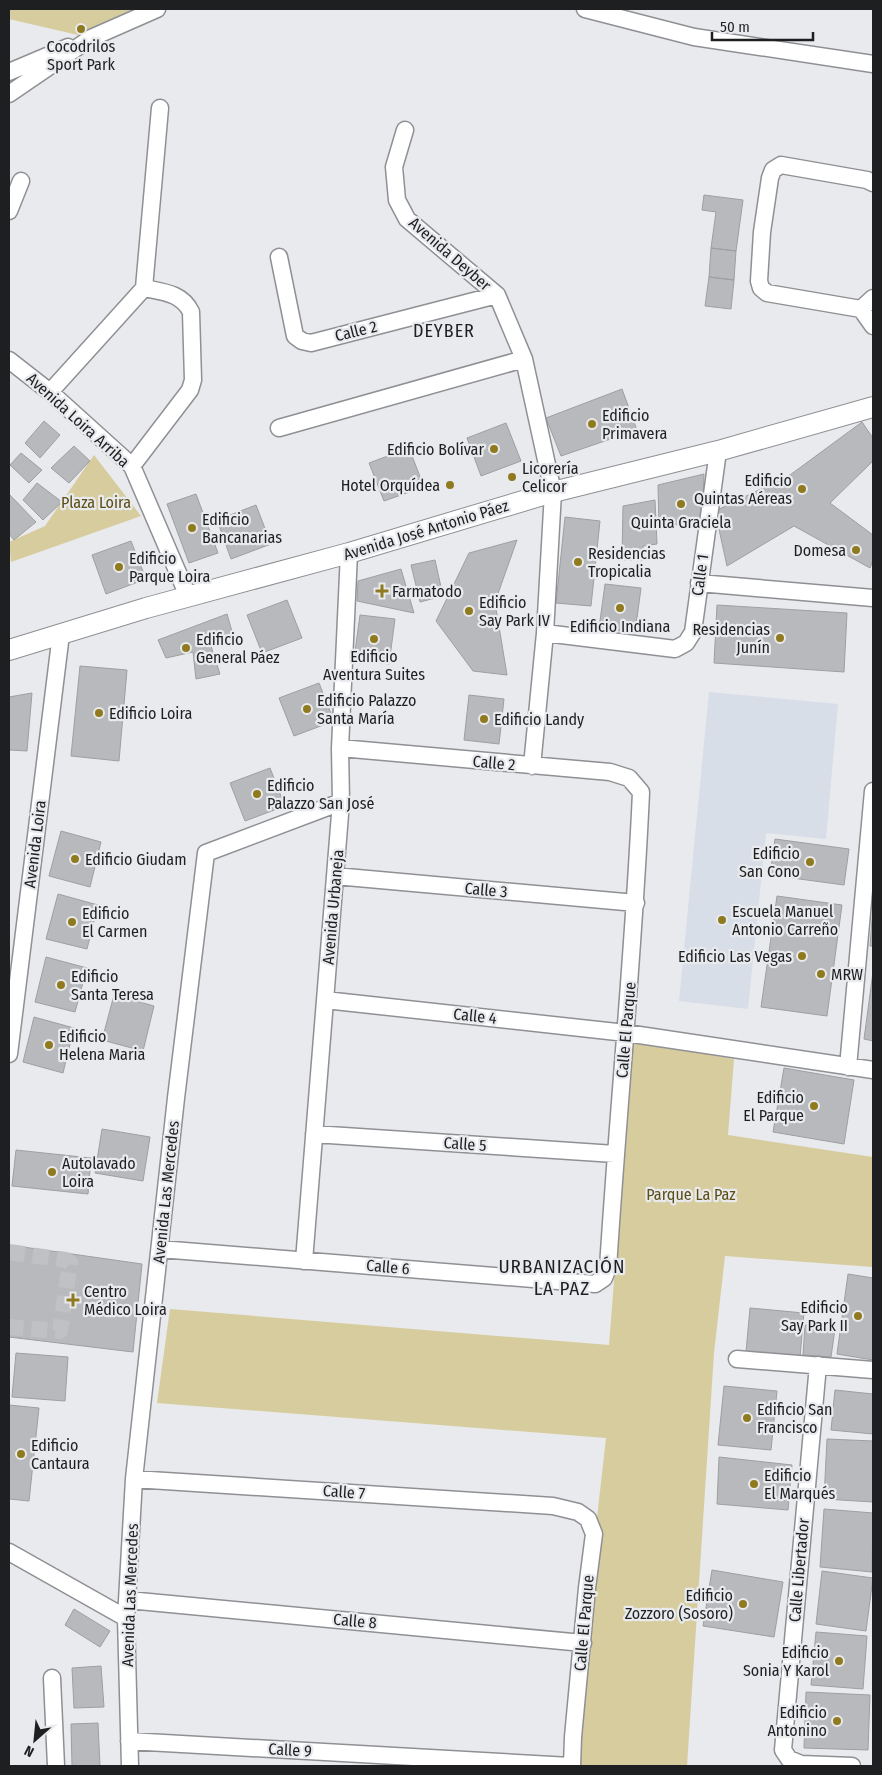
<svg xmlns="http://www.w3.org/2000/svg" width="882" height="1775" viewBox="0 0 882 1775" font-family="'Fira Sans Condensed',sans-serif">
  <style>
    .built { fill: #d8dee8 }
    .green { fill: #d7cc9d }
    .building { fill: #b7b9bc; stroke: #9d9fa3 }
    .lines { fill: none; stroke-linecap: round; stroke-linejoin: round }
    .minor-tunnel { stroke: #c0c1c4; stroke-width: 16; stroke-dasharray: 16 8; stroke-linecap: butt }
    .minor-casing { stroke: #8f9094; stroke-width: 19 }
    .major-casing { stroke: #8f9094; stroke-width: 22 }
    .minor { stroke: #fff; stroke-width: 16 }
    .major { stroke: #fff; stroke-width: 20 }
    .poi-dot { fill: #8f7a20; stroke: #e8eaed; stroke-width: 2 }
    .labels { text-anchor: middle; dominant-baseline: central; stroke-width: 4.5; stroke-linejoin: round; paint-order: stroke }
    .poi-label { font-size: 16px; fill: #1e1f20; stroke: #e8eaed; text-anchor: start }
    .street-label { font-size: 16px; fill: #1e1f20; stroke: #e8eaed }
    .park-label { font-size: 16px; fill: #5c4e14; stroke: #e8eaed }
    .neighbourhood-label { font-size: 18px; letter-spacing: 1px; fill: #1e1f20; stroke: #e8eaed }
    .quarter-label { font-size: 19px; letter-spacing: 1px; fill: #1e1f20; stroke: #e8eaed }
  </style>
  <rect width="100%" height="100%" fill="#e8eaed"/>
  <path class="built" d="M709,692l129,12 -12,135 -60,-6 -18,176 -69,-8z"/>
  <path class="green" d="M9,9h150l-68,29 -82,-19z
    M94,455l47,61 -130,46 -2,-20 36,-16z
    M633,1041l101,18 -6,76 145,22v110l-148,-11 -11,97 -27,413h-114l16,-177 17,-151 -449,-35 13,-94 439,36z"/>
  <path class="building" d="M704,195l39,5 -7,51 -25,-3 5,-36 -14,-2z
    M711,248l25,3 -2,29 -25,-3z
    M709,277l25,3 -3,29 -26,-3z
    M622,389l15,41 -76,26 -15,-38z
    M44,421l16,14 -20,23 -15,-15z
    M862,422l11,16v23l-43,42 43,32v25l-3,8 -76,-42 -67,40 -12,-55 75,-36z
    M506,423l15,38 -40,15 -14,-38z
    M74,446l16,15 -21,22 -18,-15z
    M409,448l15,39 -40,14 -15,-38z
    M21,453l21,17 -13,13 -19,-18z
    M704,474l-2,50 -43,1 -1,-40z
    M37,483l25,19 -19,18 -20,-20z
    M9,494l27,28 -22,18 -5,-6z
    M196,494l22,59 -29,10 -22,-59z
    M655,500l2,44 -14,2 1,14h-22l1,-54z
    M256,505l15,39 -40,15 -14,-39z
    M565,517l35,4 -9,85 -35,-3z
    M517,540l-22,62 12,73 -34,-4 -37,-50 33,-68z
    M131,541l15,38 -40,15 -14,-39z
    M435,560l8,36 -23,6 -9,-37z
    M401,569l13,44 -57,-12 1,-20z
    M605,584l36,4 -6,45 -36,-5z
    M287,600l15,38 -40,15 -15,-38z
    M717,605l130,8 -3,59 -130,-9z
    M227,614l6,21 -23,8 10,31 -24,5 -3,-27 -27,6 -8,-18z
    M360,615l35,4 -6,45 -35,-5z
    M80,666l47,4 -8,91 -48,-5z
    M319,683l15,38 -40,15 -15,-38z
    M32,693l-5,58 -18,-1v-53z
    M469,695l35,4 -5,45 -35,-4z
    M270,768l15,38 -40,15 -15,-38z
    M61,831l40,11 -11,45 -41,-11z
    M775,839l74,10 -5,36 -74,-10z
    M58,894l40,11 -11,44 -41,-10z
    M777,896l65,9 -15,111 -66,-9z
    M873,907v39h-3z
    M46,957l41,11 -12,44 -40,-10z
    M873,972v69l-9,-2z
    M114,995l40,11 -11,45 -41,-11z
    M34,1017l40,11 -11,45 -40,-11z
    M784,1068l70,12 -10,64 -71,-12z
    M102,1129l48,8 -7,44 -48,-8z
    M16,1150l75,8 -3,36 -76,-8z
    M9,1245l133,19 -9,88 -124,-15z
    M848,1274l25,4v82l-36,-6z
    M750,1308l54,5 -4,44 -54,-5z
    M805,1325l30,4 -4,28 -28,-2z
    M16,1353l52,4 -3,44 -53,-4z
    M724,1386l53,5 -6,59 -53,-5z
    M835,1390l38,4v40l-42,-4z
    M9,1405l30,3 -10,93 -20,-2z
    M827,1439l46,2v61l-49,-3z
    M719,1457l73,8 -4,45 -71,-6z
    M824,1509l49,4 -1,59 -52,-5z
    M712,1570l71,12 -9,55 -71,-11z
    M822,1571l51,7 -7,53 -50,-7z
    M74,1609l36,22 -10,16 -35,-22z
    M816,1632l51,4 -4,53 -52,-4z
    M101,1666l3,41 -30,1 -2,-40z
    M806,1692l64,3 -2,55 -64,-2z
    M98,1723l2,43h-28l-1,-42z"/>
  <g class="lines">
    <path class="minor-tunnel" d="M9,1252l57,8 4,3 -10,68 -51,-4"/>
    <g class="minor-casing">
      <path id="minor" d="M585,9l109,28 179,27
        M9,72l59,-25
        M9,94l82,-56 66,-29
        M405,130l-11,37 3,33 10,19 90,76 27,64 29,133 -8,141 -13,133
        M873,183l-6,-3 -86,-15 -8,5 -3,8 -8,54 -3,49 2,7 6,5 94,16 12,17
        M9,211l12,-30
        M279,257l16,79 7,5 9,2 186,-48
        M861,309l12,-11
        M9,360l41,32 82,74 56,130
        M50,392l94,-104 16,-180
        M279,428l245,-69
        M132,466l58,-76 3,-10 -2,-68c-9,-19 -28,-20 -47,-24
        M699,583l174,15
        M545,633l130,16 11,-6 7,-11 25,-181
        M335,876l301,27
        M325,1000l301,33 247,37
        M9,1054l52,-420
        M848,1067l25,-276
        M314,1134l301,20
        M160,1249l435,35 9,-6 4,-10c10,-159 26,-317 33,-476l-12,-14 -19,-6 -270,-24
        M304,1261l37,-459 -1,-54 9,-195
        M737,1359l136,11
        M818,1365l-35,385 6,9 12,5 51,2
        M134,1479l419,27 25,6 10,7 6,15 -7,54 -14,149 -1,29
        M9,1552l117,66
        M128,1600l455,43
        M52,1678l4,88
        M129,1741l441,25
        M130,1766l-4,-148 8,-139 42,-381 30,-245 135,-51"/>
    </g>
    <g class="major-casing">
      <path id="major" d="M9,650l137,-42 203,-55 204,-61 165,-41 155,-44"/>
    </g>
    <use href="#minor" class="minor"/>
    <use href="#major" class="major"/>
  </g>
  <g class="poi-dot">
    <circle cx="81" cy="29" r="5"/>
    <circle cx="592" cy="424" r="5"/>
    <circle cx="494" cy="449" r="5"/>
    <circle cx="512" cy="477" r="5"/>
    <circle cx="450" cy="485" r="5"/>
    <circle cx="802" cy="489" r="5"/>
    <circle cx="681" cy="504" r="5"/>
    <circle cx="192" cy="528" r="5"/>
    <circle cx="856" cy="550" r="5"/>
    <circle cx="578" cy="562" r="5"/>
    <circle cx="119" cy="567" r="5"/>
    <path d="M379.5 583.5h5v5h5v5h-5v5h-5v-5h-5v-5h5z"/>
    <circle cx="620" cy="608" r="5"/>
    <circle cx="469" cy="611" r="5"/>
    <circle cx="780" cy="638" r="5"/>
    <circle cx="374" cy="639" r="5"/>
    <circle cx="186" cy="648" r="5"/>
    <circle cx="307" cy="709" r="5"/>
    <circle cx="99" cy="713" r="5"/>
    <circle cx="484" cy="719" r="5"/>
    <circle cx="257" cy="794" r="5"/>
    <circle cx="75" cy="859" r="5"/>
    <circle cx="810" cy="862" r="5"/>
    <circle cx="722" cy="920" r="5"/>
    <circle cx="72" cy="922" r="5"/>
    <circle cx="802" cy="956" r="5"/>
    <circle cx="821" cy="974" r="5"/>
    <circle cx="61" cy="985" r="5"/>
    <circle cx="49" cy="1045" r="5"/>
    <circle cx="814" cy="1106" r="5"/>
    <circle cx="52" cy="1172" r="5"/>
    <path d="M70.5 1292.5h5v5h5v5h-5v5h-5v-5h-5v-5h5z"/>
    <circle cx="858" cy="1316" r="5"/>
    <circle cx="747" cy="1418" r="5"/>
    <circle cx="21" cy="1454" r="5"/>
    <circle cx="754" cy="1484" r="5"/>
    <circle cx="743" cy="1604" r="5"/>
    <circle cx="839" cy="1661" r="5"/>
    <circle cx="837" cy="1721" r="5"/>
  </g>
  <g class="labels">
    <g class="poi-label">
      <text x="81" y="46" text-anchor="middle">Cocodrilos<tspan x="81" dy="18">Sport Park</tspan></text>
      <text x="602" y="415">Edificio<tspan x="602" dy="18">Primavera</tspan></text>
      <text x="484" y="449" text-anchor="end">Edificio Bolívar</text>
      <text x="522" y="468">Licorería<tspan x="522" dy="18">Celicor</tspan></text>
      <text x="792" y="480" text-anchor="end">Edificio<tspan x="792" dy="18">Quintas Aéreas</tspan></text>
      <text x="440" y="485" text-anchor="end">Hotel Orquídea</text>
      <text x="202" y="519">Edificio<tspan x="202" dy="18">Bancanarias</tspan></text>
      <text x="681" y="522" text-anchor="middle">Quinta Graciela</text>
      <text x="846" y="550" text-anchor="end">Domesa</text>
      <text x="588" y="553">Residencias<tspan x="588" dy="18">Tropicalia</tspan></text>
      <text x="129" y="558">Edificio<tspan x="129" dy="18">Parque Loira</tspan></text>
      <text x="392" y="591">Farmatodo</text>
      <text x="479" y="602">Edificio<tspan x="479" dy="18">Say Park IV</tspan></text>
      <text x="620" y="626" text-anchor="middle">Edificio Indiana</text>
      <text x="770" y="629" text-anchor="end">Residencias<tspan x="770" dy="18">Junín</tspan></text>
      <text x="196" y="639">Edificio<tspan x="196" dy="18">General Páez</tspan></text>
      <text x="374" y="656" text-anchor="middle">Edificio<tspan x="374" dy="18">Aventura Suites</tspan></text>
      <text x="317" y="700">Edificio Palazzo<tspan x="317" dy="18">Santa María</tspan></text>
      <text x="109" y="713">Edificio Loira</text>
      <text x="494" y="719">Edificio Landy</text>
      <text x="267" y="785">Edificio<tspan x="267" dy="18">Palazzo San José</tspan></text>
      <text x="800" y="853" text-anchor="end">Edificio<tspan x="800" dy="18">San Cono</tspan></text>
      <text x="85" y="859">Edificio Giudam</text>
      <text x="732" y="911">Escuela Manuel<tspan x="732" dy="18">Antonio Carreño</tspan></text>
      <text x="82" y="913">Edificio<tspan x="82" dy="18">El Carmen</tspan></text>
      <text x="792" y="956" text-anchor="end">Edificio Las Vegas</text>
      <text x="831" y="974">MRW</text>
      <text x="71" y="976">Edificio<tspan x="71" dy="18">Santa Teresa</tspan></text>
      <text x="59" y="1036">Edificio<tspan x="59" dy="18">Helena Maria</tspan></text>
      <text x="804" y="1097" text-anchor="end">Edificio<tspan x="804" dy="18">El Parque</tspan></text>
      <text x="62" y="1163">Autolavado<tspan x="62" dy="18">Loira</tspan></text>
      <text x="84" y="1291">Centro<tspan x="84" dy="18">Médico Loira</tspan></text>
      <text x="848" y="1307" text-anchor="end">Edificio<tspan x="848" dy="18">Say Park II</tspan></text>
      <text x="757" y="1409">Edificio San<tspan x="757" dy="18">Francisco</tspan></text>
      <text x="31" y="1445">Edificio<tspan x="31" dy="18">Cantaura</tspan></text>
      <text x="764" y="1475">Edificio<tspan x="764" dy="18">El Marqués</tspan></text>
      <text x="733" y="1595" text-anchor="end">Edificio<tspan x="733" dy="18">Zozzoro (Sosoro)</tspan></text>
      <text x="829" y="1652" text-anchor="end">Edificio<tspan x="829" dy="18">Sonia Y Karol</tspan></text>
      <text x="827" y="1712" text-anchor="end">Edificio<tspan x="827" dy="18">Antonino</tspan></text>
    </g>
    <g class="street-label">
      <text transform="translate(450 254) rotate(41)">Avenida Deyber</text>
      <text transform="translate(356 331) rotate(-14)">Calle 2</text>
      <text transform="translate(78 420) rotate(42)">Avenida Loira Arriba</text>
      <text transform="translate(426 530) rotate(-17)">Avenida José Antonio Páez</text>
      <text transform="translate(700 575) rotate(-82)">Calle 1</text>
      <text transform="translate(494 763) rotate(5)">Calle 2</text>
      <text transform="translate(35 844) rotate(-83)">Avenida Loira</text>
      <text transform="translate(486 890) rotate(5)">Calle 3</text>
      <text transform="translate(333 907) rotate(-85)">Avenida Urbaneja</text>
      <text transform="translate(475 1016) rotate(6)">Calle 4</text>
      <text transform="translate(626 1030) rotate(-85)">Calle El Parque</text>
      <text transform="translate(465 1144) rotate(4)">Calle 5</text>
      <text transform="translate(166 1192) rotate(-84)">Avenida Las Mercedes</text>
      <text transform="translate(388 1267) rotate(5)">Calle 6</text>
      <text transform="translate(344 1492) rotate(4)">Calle 7</text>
      <text transform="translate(799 1570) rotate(-85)">Calle Libertador</text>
      <text transform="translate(130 1595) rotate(-88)">Avenida Las Mercedes</text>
      <text transform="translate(355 1621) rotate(5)">Calle 8</text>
      <text transform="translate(584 1623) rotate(-85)">Calle El Parque</text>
      <text transform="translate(290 1750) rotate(3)">Calle 9</text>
    </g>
    <g class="park-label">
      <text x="96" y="502">Plaza Loira</text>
      <text x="691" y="1194">Parque La Paz</text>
    </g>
    <g class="neighbourhood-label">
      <text x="444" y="331">DEYBER</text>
    </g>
    <g class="quarter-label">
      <text x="562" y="1266">URBANIZACIÓN<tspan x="562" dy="22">LA PAZ</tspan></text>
    </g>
  </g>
  <rect width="882" height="1775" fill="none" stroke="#1e1f20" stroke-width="20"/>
  <g transform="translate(35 1740) rotate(207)" stroke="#e8eaed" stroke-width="4" paint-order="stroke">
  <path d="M0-4L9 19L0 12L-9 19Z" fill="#1e1f20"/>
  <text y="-8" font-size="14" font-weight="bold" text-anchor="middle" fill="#1e1f20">N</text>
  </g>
  <path d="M712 32v8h101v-8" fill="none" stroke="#1e1f20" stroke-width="2.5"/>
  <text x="720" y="32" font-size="15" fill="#1e1f20" stroke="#e8eaed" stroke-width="4" paint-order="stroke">50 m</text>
</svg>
